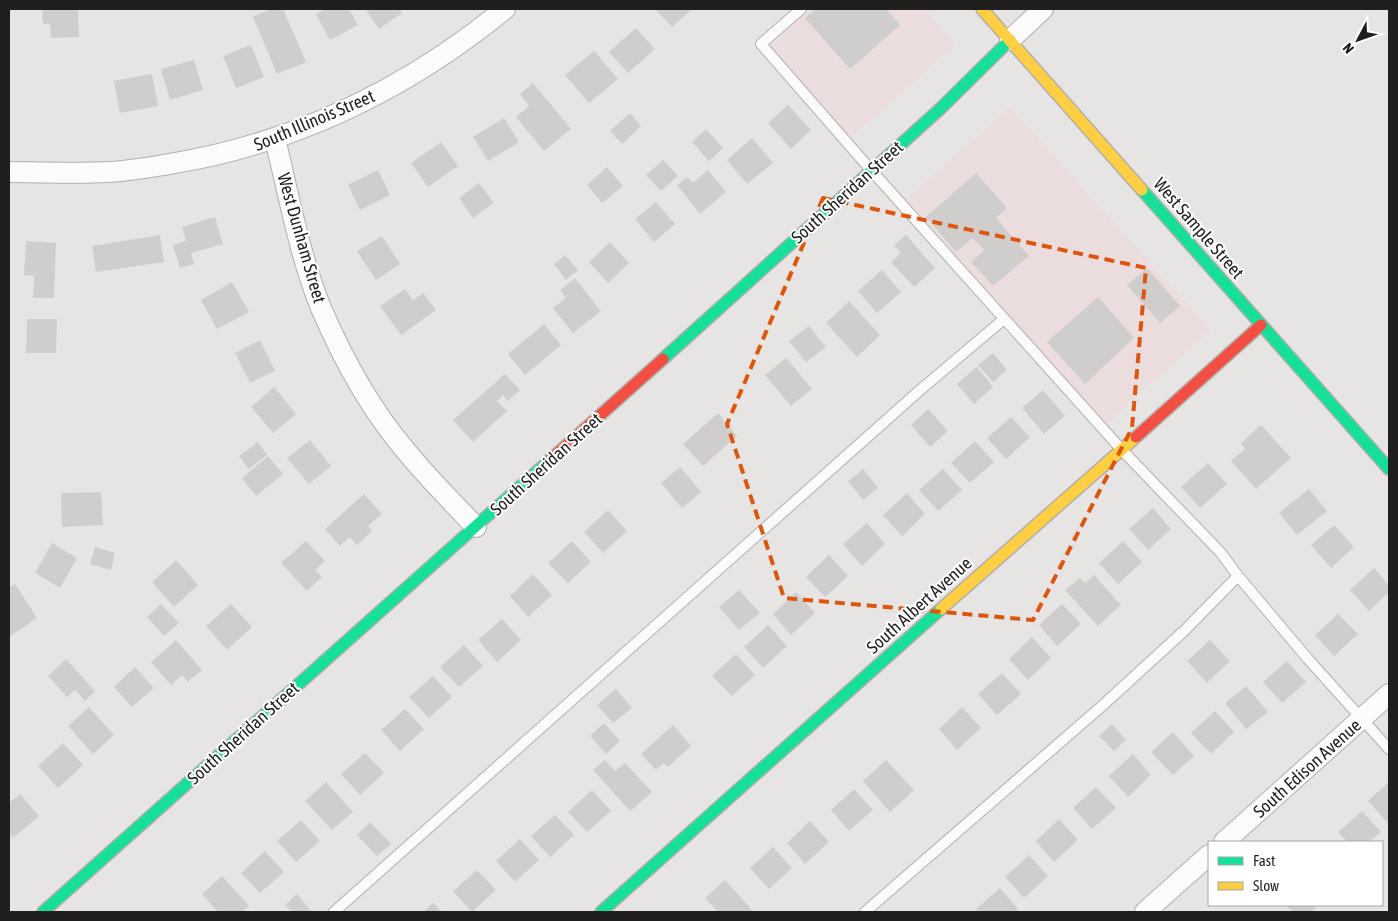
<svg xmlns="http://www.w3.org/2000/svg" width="1398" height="921" viewBox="0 0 1398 921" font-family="'Asap Condensed',sans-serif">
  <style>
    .commercial { fill: #ebdcdd }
    .building { fill: #d0cecd }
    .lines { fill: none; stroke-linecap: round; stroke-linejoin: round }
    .lane-casing { stroke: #b1afae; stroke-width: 12 }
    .street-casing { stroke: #b1afae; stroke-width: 22 }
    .fast-casing { stroke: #b1afae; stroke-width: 14 }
    .slow-casing { stroke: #b1afae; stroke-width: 14 }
    .jam-casing { stroke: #b1afae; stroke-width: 14 }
    .lane { stroke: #fbfbfb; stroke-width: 10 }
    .street { stroke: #fbfbfb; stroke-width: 20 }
    .fast { stroke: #16e098; stroke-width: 11 }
    .slow { stroke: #ffcf43; stroke-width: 11 }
    .jam { stroke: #f24e42; stroke-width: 11 }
    .marked { fill: none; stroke: #de560d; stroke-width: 4; stroke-dasharray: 10 6; stroke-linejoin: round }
    .labels { text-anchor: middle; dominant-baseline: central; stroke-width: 4; stroke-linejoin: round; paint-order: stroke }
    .street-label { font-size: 18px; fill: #201f1e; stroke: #fff }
  </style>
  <rect width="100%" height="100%" fill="#e7e5e3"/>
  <path class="commercial" d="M811,9h112l32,36 -103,92 -81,-91z
    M1010,107l200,223 -105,95 -198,-226z"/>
  <path class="building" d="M42,9h36l1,28 -28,1 -1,-14h-7z
    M271,9h12l23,53 -29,12 -24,-57z
    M326,9h23l9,16 -28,15 -14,-26z
    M365,9h34l3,4 -23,16z
    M655,9h37l-20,18z
    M815,9h71l14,16 -50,44 -45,-51z
    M636,28l19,21 -27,24 -19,-21z
    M251,45l13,32 -28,11 -13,-32z
    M594,51l24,28 -29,24 -24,-28z
    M194,60l9,30 -33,10 -9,-31z
    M152,74l6,32 -38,7 -6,-32z
    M533,83l38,46 -27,22 -28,-34 13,-11 -9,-12z
    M788,105l23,25 -20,19 -23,-26z
    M630,113l11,13 -19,18 -12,-13z
    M504,118l15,24 -31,19 -15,-24z
    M706,129l17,19 -14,13 -17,-19z
    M752,138l21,25 -26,21 -20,-24z
    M441,142l17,24 -30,21 -17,-24z
    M663,160l15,16 -17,15 -15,-16z
    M607,167l16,19 -21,17 -15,-18z
    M378,170l12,25 -30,15 -12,-25z
    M708,170l18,22 -26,22 -23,-29 10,-8 6,6z
    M976,173l31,35 -11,10 33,38 -36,30 -22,-24 13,-12 -11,-12 -17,14 -30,-35z
    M479,183l15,20 -21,15 -14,-20z
    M656,202l19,22 -21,18 -19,-23z
    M215,217l8,27 -32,9 3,11 -14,4 -7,-23 13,-4 -4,-14z
    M160,235l4,27 -68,10 -4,-26z
    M906,235l29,33 -21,19 -23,-25 10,-9 -7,-8z
    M382,236l18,28 -24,16 -19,-29z
    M26,241l30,2 -2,55h-21l1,-22 -10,-1z
    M610,242l19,21 -21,20 -19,-21z
    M565,255l13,15 -12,10 -12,-16z
    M1147,268l33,38 -20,17 -33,-38z
    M882,270l19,22 -24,21 -19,-22z
    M575,278l26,33 -28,22 -20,-25 13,-10 -6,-8z
    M232,282l17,30 -32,17 -16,-29z
    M405,289l8,11 10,-7 13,17 -35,25 -21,-29z
    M1098,297l36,41 -49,46 -38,-42z
    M849,301l31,34 -23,22 -31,-34z
    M27,319h30l-1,34h-30z
    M544,324l17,21 -36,30 -17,-21z
    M809,326l17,21 -20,15 -17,-21z
    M260,340l15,31 -25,12 -15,-30z
    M993,353l14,17 -14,12 -15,-17z
    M786,358l26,31 -21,17 -26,-31z
    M977,367l16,20 -19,17 -17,-20z
    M505,374l15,16 -12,11 -5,-6 -6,6 10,10 -34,31 -20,-22z
    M274,387l22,27 -23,19 -22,-26z
    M1043,390l22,26 -21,18 -22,-26z
    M928,409l20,22 -18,16 -19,-22z
    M718,413l19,23 -34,30 -20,-22z
    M1011,417l19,20 -24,22 -19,-21z
    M1261,425l30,33 -35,31 -25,-28 14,-12 -4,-6z
    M310,440l21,26 -22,18 -22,-26z
    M975,441l19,21 -24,21 -19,-20z
    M258,442l9,13 -18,14 -10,-13z
    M268,456l15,18 -27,22 -14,-18z
    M1208,463l19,21 -27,24 -19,-21z
    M680,467l21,25 -19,16 -21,-25z
    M863,469l15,19 -15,12 -15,-19z
    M943,469l19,21 -24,21 -19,-21z
    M1309,489l18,22 -30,24 -18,-22z
    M101,492l2,33 -41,2 -1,-34z
    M907,493l18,21 -23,22 -19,-21z
    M364,494l18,20 -14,12 4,5 -15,14 -7,-8 -10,9 -15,-17z
    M1153,508l18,21 -23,21 -19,-21z
    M608,510l19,21 -24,22 -19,-21z
    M867,523l18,21 -23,22 -19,-22z
    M1334,525l20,22 -23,21 -20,-23z
    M306,541l19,20 -10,9 7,7 -15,14 -26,-28z
    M572,541l19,21 -23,21 -20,-20z
    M1123,541l19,21 -24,22 -19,-21z
    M52,543l25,15 -17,30 -25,-15z
    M95,547l20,6 -4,17 -21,-6z
    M829,555l19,21 -23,21 -19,-20z
    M176,560l22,25 -24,22 -22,-25z
    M1374,568l15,17v7l-20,19 -19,-21z
    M533,574l19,21 -24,22 -18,-21z
    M1094,575l27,30 -23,21 -33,-36 15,-12 5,5z
    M15,584l22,34 -28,19v-49z
    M739,590l21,23 -21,17 -20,-23z
    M796,592l19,21 -24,22 -18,-21z
    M161,604l18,19 -15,13 -17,-19z
    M231,604l21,23 -25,23 -21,-24z
    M1062,604l19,20 -24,22 -18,-21z
    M1338,614l20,20 -24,22 -19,-21z
    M502,619l19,21 -24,22 -19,-22z
    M768,625l19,21 -24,22 -19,-21z
    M1032,637l19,21 -23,22 -19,-21z
    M176,640l26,30 -14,12 -6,-7 -11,10 -20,-23z
    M1210,640l20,21 -23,22 -20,-22z
    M464,645l19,21 -24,21 -19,-20z
    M736,654l19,21 -23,21 -20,-20z
    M66,659l29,32 -10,10 -10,-11 -8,7 -19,-21z
    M1287,661l19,21 -24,21 -19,-21z
    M135,667l19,21 -22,19 -18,-20z
    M1002,673l19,21 -24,21 -19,-21z
    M433,676l19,21 -23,21 -20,-21z
    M1246,686l22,26 -22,17 -21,-26z
    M616,689l16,19 -19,15 -16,-18z
    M89,707l25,28 -21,19 -25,-28z
    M962,707l19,21 -24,22 -18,-21z
    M405,709l19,20 -24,22 -19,-21z
    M1215,711l19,21 -23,22 -20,-21z
    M604,723l16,18 -14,13 -16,-18z
    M1112,724l14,16 -12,11 -15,-15z
    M673,725l18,21 -23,21 -4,-4 -8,7 -15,-16z
    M1173,732l21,24 -21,19 -22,-23z
    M63,743l20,22 -25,23 -20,-22z
    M365,753l19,20 -24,22 -19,-21z
    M1133,754l18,21 -23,22 -19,-21z
    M605,760l10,11 10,-8 27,29 -22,19 -37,-41z
    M886,760l28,30 -24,22 -27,-31z
    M326,782l27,30 -21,18 -27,-29z
    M1389,782v38l-2,2 -19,-21z
    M1096,787l20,21 -24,21 -19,-21z
    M854,789l19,21 -24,21 -18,-21z
    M592,790l19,21 -24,21 -19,-20z
    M20,794l19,22 -26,22 -4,-5v-30z
    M1362,811l19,21 -12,10h-22l-9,-10z
    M555,815l19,20 -24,22 -19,-21z
    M1059,819l19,21 -24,22 -18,-21z
    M301,820l19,21 -24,21 -19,-21z
    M810,821l19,21 -24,22 -18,-21z
    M370,822l21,22 -14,12 -20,-21z
    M520,839l19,21 -24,22 -19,-21z
    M773,847l19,21 -23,21 -19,-21z
    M265,851l19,21 -24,21 -19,-20z
    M1029,855l19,21 -24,22 -19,-21z
    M477,870l19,20 -24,22 -19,-21z
    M222,876l27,30 -7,6h-24l-16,-18z
    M725,880l27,30 -3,2h-31l-13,-14z
    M1000,888l18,21 -3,3h-36l-3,-3z
    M297,894l14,17 -2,1h-17l-7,-7z
    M433,903l9,9h-19z
    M1286,905h33l-8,7h-18z"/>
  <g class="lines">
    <g class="lane-casing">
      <path id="lane" d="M801,9l-40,35 110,126 250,279 100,104 17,23 70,83 81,90
        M334,912l585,-521 85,-72
        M865,912l237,-206 83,-76 53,-54"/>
    </g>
    <g class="street-casing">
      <path id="street" d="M1010,40l33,-31
        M275,139c14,56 24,115 46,169 21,49 50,102 85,143 22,27 46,51 70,76
        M9,172c33,0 66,2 99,0 22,-1 45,-5 67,-9 124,-21 233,-75 330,-154
        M1224,842l165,-148
        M1145,912l64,-57"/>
    </g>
    <g class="fast-casing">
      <path id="fast" d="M1142,190l247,279
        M663,359l277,-250 70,-69
        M43,912l507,-452
        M601,912l340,-303"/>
    </g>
    <g class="slow-casing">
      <path id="slow" d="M982,9l160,181
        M941,609l195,-172"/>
    </g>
    <g class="jam-casing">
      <path id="jam" d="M1136,437l125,-112
        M550,460l113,-101"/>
    </g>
    <use href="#lane" class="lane"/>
    <use href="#street" class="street"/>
    <use href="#fast" class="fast"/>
    <use href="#slow" class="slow"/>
    <use href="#jam" class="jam"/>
  </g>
  <path class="marked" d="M823,198l323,70 -14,160 -99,192 -249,-22 -57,-174z"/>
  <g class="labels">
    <g class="street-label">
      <text transform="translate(314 120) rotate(-23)">South Illinois Street</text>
      <text transform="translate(847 192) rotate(-42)">South Sheridan Street</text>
      <text transform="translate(1199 228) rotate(49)">West Sample Street</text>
      <text transform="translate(302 238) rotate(74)">West Dunham Street</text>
      <text transform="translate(546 464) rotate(-42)">South Sheridan Street</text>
      <text transform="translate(919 605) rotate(-42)">South Albert Avenue</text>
      <text transform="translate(243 733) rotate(-42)">South Sheridan Street</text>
      <text transform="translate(1307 768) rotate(-42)">South Edison Avenue</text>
    </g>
  </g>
  <rect width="1398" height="921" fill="none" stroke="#201f1e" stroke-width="20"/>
  <rect x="1208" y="841" width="175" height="65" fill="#ffffff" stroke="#a6a5a5"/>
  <rect x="1218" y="857" width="25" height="8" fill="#16e098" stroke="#a6a5a5"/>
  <text x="1253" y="866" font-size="15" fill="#201f1e">Fast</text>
  <rect x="1218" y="882" width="25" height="8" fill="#ffcf43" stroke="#a6a5a5"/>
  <text x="1253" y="891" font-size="15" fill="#201f1e">Slow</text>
  <g transform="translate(1358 40) rotate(229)" stroke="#ffffff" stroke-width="4" paint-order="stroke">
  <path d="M0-4L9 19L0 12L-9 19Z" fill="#201f1e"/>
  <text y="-8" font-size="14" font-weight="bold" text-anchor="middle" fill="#201f1e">N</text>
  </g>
</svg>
